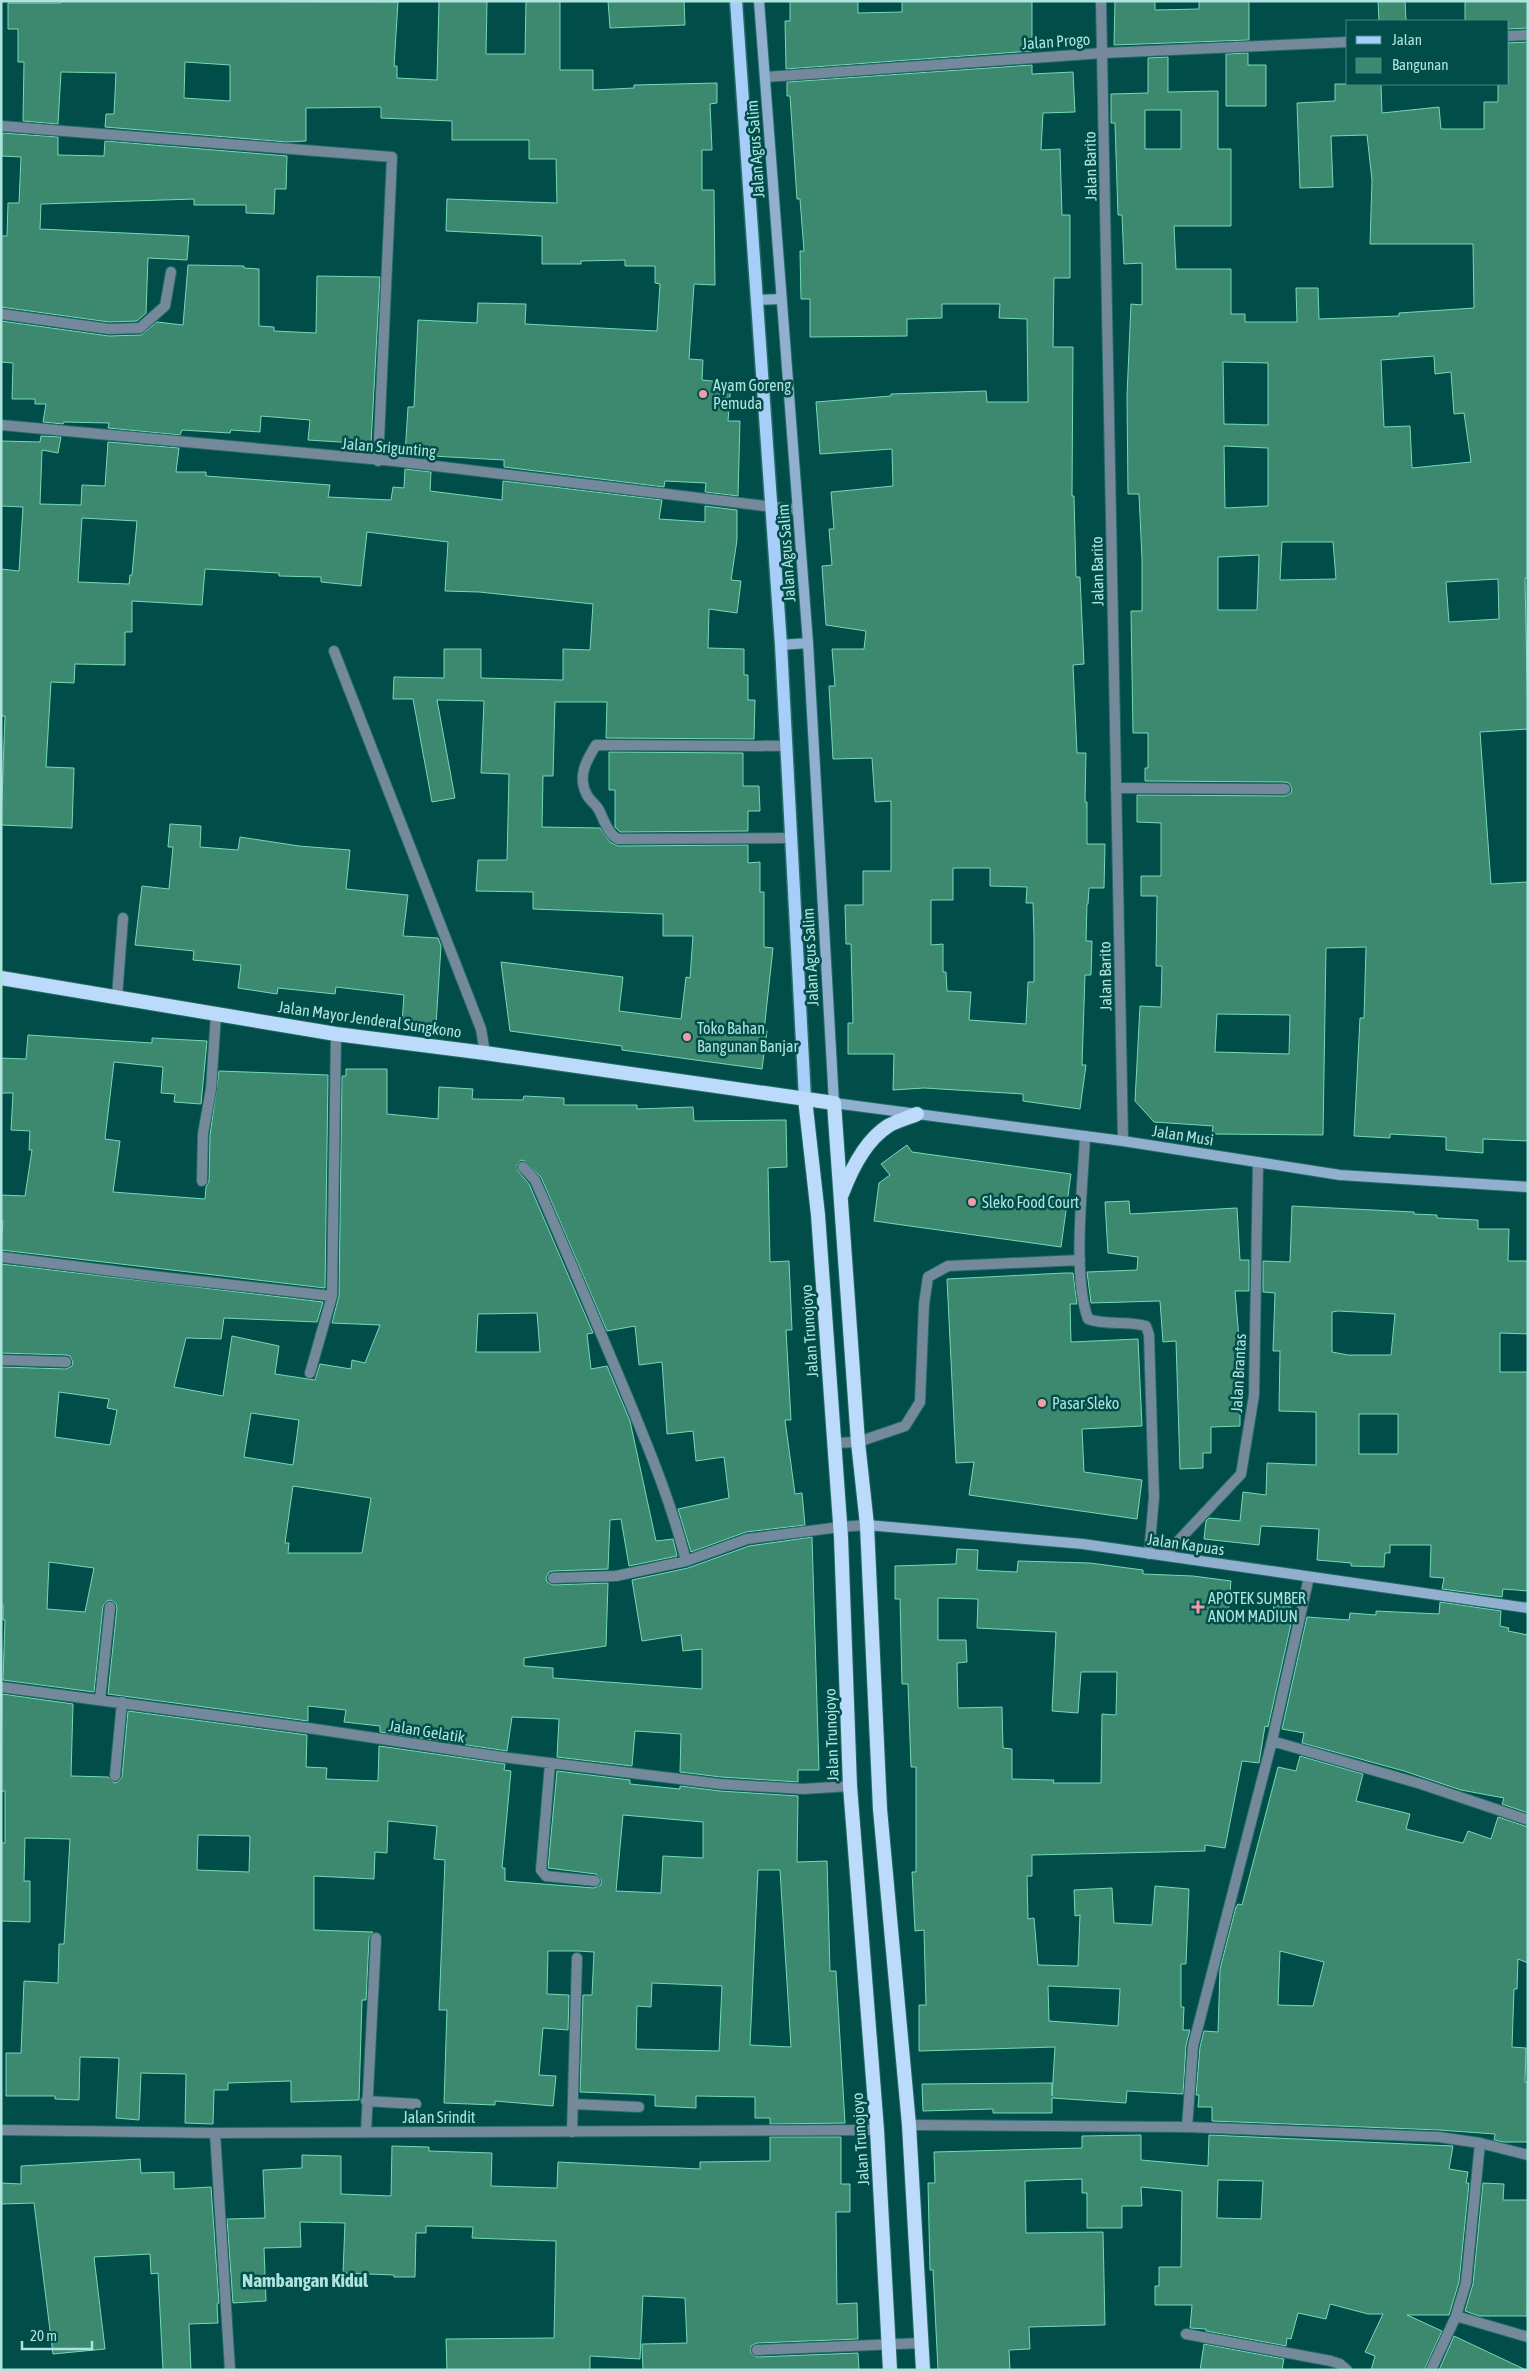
<svg xmlns="http://www.w3.org/2000/svg" width="1529" height="2371" viewBox="0 0 1529 2371" font-family="'Asap Condensed',sans-serif">
  <style>
    .building { fill: #3d8970; stroke: #74dab7; fill-rule: evenodd }
    .lines { fill: none; stroke-linecap: round; stroke-linejoin: round }
    .service-casing { stroke: #246b67; stroke-width: 12 }
    .minor-casing { stroke: #246b67; stroke-width: 12 }
    .tertiary-casing { stroke: #246b67; stroke-width: 12 }
    .secondary-casing { stroke: #246b67; stroke-width: 12 }
    .primary-casing { stroke: #246b67; stroke-width: 15 }
    .trunk-casing { stroke: #246b67; stroke-width: 16 }
    .service { stroke: #75899d; stroke-width: 10 }
    .minor { stroke: #75899d; stroke-width: 10 }
    .tertiary { stroke: #75899d; stroke-width: 10 }
    .secondary { stroke: #91b0d0; stroke-width: 10 }
    .primary { stroke: #a6cef8; stroke-width: 12 }
    .trunk { stroke: #bcdafa; stroke-width: 14 }
    .poi-dot { fill: #f39aa8; stroke: #014d49; stroke-width: 2 }
    .labels { text-anchor: middle; dominant-baseline: central; stroke-width: 5; stroke-linejoin: round; paint-order: stroke }
    .street-label { font-size: 16px; fill: #afe3de; stroke: #014d49 }
    .poi-label { font-size: 16px; fill: #afe3de; stroke: #014d49; text-anchor: start }
    .quarter-label { font-size: 19px; font-weight: bold; fill: #afe3de; stroke: #014d49 }
  </style>
  <rect width="100%" height="100%" fill="#014d49"/>
  <path class="building" d="M61,1l337,1 -4,64h3v12l40,2 2,-79h48l-1,53h39l1,-53h34v69h33v20l41,-2v-3l83,-2v20l-7,1 2,46h-10v40h12l1,95 -21,-1 -5,75 14,1 -1,20 29,3 -3,38h12l-2,75 -33,-4 1,-9 -41,-2 -1,6 -160,-20v-7l-72,-4v3l-27,-4 3,-48h6l4,-87 59,3 1,-20 48,1 -1,20 132,7 3,-47 -5,-1v-17h-30v-6l-44,1v3h-39v-28l-96,-5 1,-32 110,4 -1,-44h-27v-19h-77v-19l-71,-3v-11l-75,1v33l-19,1 -182,-15 1,-13h8l2,-41 -55,-1 -3,52 -35,-3 1,-59h-6v-33h-10v-26h53zM185,62l45,3v36l-46,-3z
    M608,1h76l1,24 -75,3z
    M790,1h68v12l44,-1v-11h130v50l-246,18 -1,-48h5z
    M1115,1h40v9l44,-1v-8h50v39l-135,5z
    M1378,1h27l1,20h-27z
    M1465,1h63v27l-20,1v-8h-43z
    M1528,42v536h-3l3,151 -48,3 11,152 37,-2v259l-45,-2v14l-37,-3v-13l-56,-3v4l-36,-2 6,-118h4l2,-71 -40,1 -3,187 -111,-1 1,-8 -59,-4 -19,-21 5,-95 21,1 1,-41h-6l1,-70h-16v-20h20v-53l-24,-1v-27l148,1 6,-3 1,-4 -3,-6 -4,-1 -140,-1v-13h3v-35h-15l-2,-122h11v-52l-3,-65h-11l-1,-99 4,-91 11,1v-42l-18,1 -2,-49h-4l-3,-92h-4v-29l37,-1v-35l20,-1v35l50,-1v58h13v77h-57l2,43h55v45h14v8h52l-1,-34h22l1,31 80,-3v-3l75,-5 -1,-64h-103l2,-64 -5,-45 -36,1 2,51 -33,1 -3,-85 38,-2v-17h46l1,29 57,-6 2,22h43v-27h14v-18h10v-41zM1145,110h36v39h-36zM1434,356l1,18 16,-2 3,42 10,-1 7,49 -59,6 -2,-42 -26,1 -3,-67zM1223,362l45,1v62l-44,-1zM1224,446l44,2v58l-43,2zM1282,542h51l3,37 -56,1zM1259,555l-2,55h-39v-53zM1498,579l1,40 -50,3 -3,-40zM1217,1014l73,1 -1,39 -74,-2z
    M1248,53v12h18v41h-40v-52z
    M1032,65v9l41,-2 2,40 -32,1 -2,37 19,-1 2,66h8v63h-16l-1,69h20l-1,149h2l2,81h4l4,87 -11,1 4,88h9l-1,49h2v42h18l-1,44h-15l-1,16h-1l-1,37h6l-1,34h-6l-3,90h4l-6,44 -57,-8v-7l-99,-6 -31,2 1,-36h-46v-31h5l-2,-79h-5l-1,-39h18v-34h28v-70l-16,1 -3,-44 -39,1 -4,-73h6l-3,-37h32l2,-18 -40,-6 -4,-59 10,-1 -3,-36h5l-3,-37 62,-6 -1,-37 -72,5 -4,-52 75,-6v-2l95,-3 1,11h41l-1,-83 -28,-1 1,-14h-58v14l-35,1v17l-97,1v-38h-9l-1,-48h4l-4,-52h-3l-7,-103h-3v-14zM953,868h37v18l37,1 -1,16h7l1,33v46h-6l-2,42 -57,-4 2,-28 -24,-1 -1,-19h-3v-28l-12,1v-45h22z
    M2,133l56,4v18l46,1 1,-15 182,15 -1,33h-11l-1,25 -28,-1v-8h-52v-6l-153,5 -1,25 149,7 -2,24 -39,-2 -2,55 -9,8 -28,1 -108,-15v-71h6l1,-33h11l2,-46 -19,-1z
    M188,265l56,1v2l15,1v57l15,1v4l42,2 1,-57 63,1 -9,167 -63,-4 2,-20 -49,-4 -1,16 -29,-2 -1,3 -48,-3 -2,5 -72,-7 1,-5 -45,-1 -1,2 -20,-2 3,-18h-11v-5h-23l1,-36 -12,-1v-41l108,15 32,-1 16,-13 26,3z
    M41,436l20,1 -3,16 -16,-3 -2,54 41,1 1,-20 23,1 3,-44 71,6 -3,24h30v4l124,9 -2,12 63,3 2,-13 11,1 1,-19 26,3 -1,19 72,9 1,-19 159,19 -3,19 46,3v-16l32,4v30l-6,40 10,1 -4,32 -28,-4 -1,39 36,1v26h4v25h7l-1,39 -148,-1 1,-36h-52l-2,74h-10l-1,51 58,1 10,14 8,4 130,-1v18l12,-1v30h4v55l9,1 -9,83h3l-5,38 -140,-19v-4l-112,-15 -9,-69 122,15 -4,34 62,8 5,-42 4,1 3,-42h-30v-22l-130,-5v-17l-57,-1 2,-31h29l2,-86 -28,-1 3,-72 -47,-1 18,98 -23,4 -19,-103h-20l1,-22 50,1v-29h37v29l82,2v-31l27,1 3,-46 -114,-12 -34,-1 3,-49 -81,-10 -6,54 -40,-4v-5l-42,-1v-3l-74,-4 -3,36 -70,-4v31h-7v33l-50,-1 -1,19 -23,-1 -5,85 28,1 -2,60 -71,-3 4,-109h-4v-147l18,2 4,-64 -22,-1v-65l39,1zM82,518l55,3 -5,54h-2l-1,9 -51,-2z
    M609,752l134,1v33h16l1,25h-12v20l-128,1 -5,-5v-37h-6z
    M170,824l31,2 -1,21 38,3 2,-13 59,9 51,4 -4,39 62,6 -5,41 35,2 3,8 -5,79 -34,-2 2,-28 -68,-8 -1,7 -57,-6 -1,6 -39,-6 3,-23 -48,-5 1,-9 -59,-6 7,-59 27,3 4,-42h-5z
    M28,1035l124,8v-5l55,3 -6,63 -27,-2 1,-8 -14,-1 2,-26 -49,-5 -9,77 15,2 -7,51 92,7 1,-12 3,-6 1,-46 9,-64 109,4 -3,213 -324,-38 2,-29h-2v-26l24,1 7,-46h-3l1,-19 -19,-1 2,-37h-12v-35l25,1z
    M346,1069h41v45l51,5 1,-32 34,2 -1,10 51,1 1,-4 40,2v7h73v4l56,-2 1,14 92,-1 1,47 -19,1 2,94 19,-1 3,69h-6l5,90h-6l10,74 7,-1 3,32 -59,7 -55,20 -13,-43 51,-11 -5,-41 -28,4 -3,-30 -26,3 -5,-72 -23,3 -4,-39 -28,5 -66,-154 -16,-16 -4,-1 -4,5 1,6 11,13 64,149 -6,1 4,35 16,-3 23,55 26,120 17,-2 4,17 -48,10 -8,-47 -11,1 -2,49 -55,2 -4,1 -3,6 1,4 6,3 55,-2 -2,63 -82,12v8l29,2v10l149,11v-40l-19,2 -2,-16 -39,6 -10,-61 56,-12 61,-22 63,-9 7,233h-21v12l-77,-5 -41,-5 1,-38 -46,-3 -3,35 -75,-9 2,-38 -47,-2 -5,34 -127,-19v-6l-36,-4 2,-12 -38,-4v15l-200,-27 9,-86 -1,-4 -5,-4 -4,1 -4,5 -9,86 -91,-12 2,-60h-2v-16l-2,-1v-236l65,2 6,-3 1,-4 -3,-6 -4,-1 -65,-2v-89l322,38 -6,20 -93,-4 -3,21 -35,-1 -12,49 49,9 9,-60 47,10 -4,28 40,6 5,-16 31,5 1,-9 13,3 15,-38 -48,-2 7,-27 3,-220h4zM537,1313l3,39h-64l2,-38zM59,1392l50,7 -2,9 10,2 -7,35 -55,-8zM251,1413l48,7 -6,45 -49,-8zM293,1486l78,12 -9,55h-74l1,-10h-4zM49,1562l45,6 -9,44 -38,-3z
    M907,1145l5,7 159,22 -10,73 -187,-26 5,-38 11,-8 -9,-11z
    M1129,1201l1,13 107,-6 3,52h9v31h-14l5,59v76l-29,1v26h-8v15l-23,1 -4,-128 -13,1 -3,-41 -69,2 -4,-31 50,-2 1,-13 -30,-4 -3,-51z
    M1292,1206l122,6v2l23,1v3l41,2v9h31l-1,32h20v73l-28,-1v39h28v219l-25,-2 -1,8 -60,-8 2,-11 -14,-1 1,-32h-41v8h-5l-1,14 -33,-1v-3l-34,-3 2,-31 -58,-3 -2,19 -55,-6 2,-18 3,-3 31,3 3,-29 23,3 1,-32 49,2v-53l-37,-1 1,-60h-7l2,-58 -12,-1v-31l27,1zM1338,1311l57,3 -4,41h-43l-16,-3v-40zM1359,1414h39v40h-39z
    M1065,1273h8l4,31h-7l1,38 67,-3 4,87 -60,3 2,43 58,8 -5,39 -168,-24 5,-33 -18,1 -9,-184z
    M957,1549l21,1 -1,20 40,2 1,-11 72,2 53,7v4l50,2 38,5 -3,35 44,5 2,-16 17,2 -1,8h3l-25,112 -3,-1 -6,37 -17,-2 -17,87 -20,-3v6l-173,4v21h-5l1,43 6,-1 4,47 40,1 2,-51 -5,1 -1,-26 38,-2 2,35 38,2 3,-39 34,3 -3,75h-5v43h3l-1,23h7l-4,15 -3,49 -56,-3 -1,12 -74,-5v15h-59v-4l-70,2 -1,-27 130,-1v13l3,-49 -136,4v-46h7l-2,-75 -9,1 -3,-59h4v-105h-5l-3,-83h-6l-2,-85h-5v-33l61,-2zM938,1598l40,1 -1,29 79,4 -4,79 26,2 3,-41h36l-1,43 -14,-1 -1,69h-48l1,-3 -42,-1v-30l-9,-1 -1,-41 -44,1 -1,-45 10,-1 -1,-22h-28zM1048,1986l72,3 -2,37 -69,-5z
    M1440,1602l61,9 -1,15 9,2 -1,3 20,4v178l-26,-9 2,-6 -43,-8 -57,-19 -102,-28 2,-10 -22,-4 25,-112 42,3 1,-7 26,2v-4l63,3z
    M2,1694l71,10 -2,72 37,1 6,6 4,-1 4,-5 6,-66 179,24 -1,32 21,1 -1,11 52,2 1,-35 126,18 -1,6 7,1 -9,97h3v13l89,7 7,-3v-6l-5,-5 -48,-6 9,-97 73,9v4l50,5v-3l40,5 78,5 -1,66 30,-1 3,110h6l9,152 -75,1v-6h-15v-21l-59,-1v12l-41,-2v-11l-75,-3 3,-97h9l2,-43 -16,-1h-30l-1,43 22,1 -1,35 -25,-2 -4,47 17,1 -3,30 -58,-5v4l-51,-2 3,-93h-8l6,-150 -11,-1 3,-33 -49,-5 -1,32 -12,-1 -1,27 -60,-3v54l59,2 -4,6 -3,62h-4l-3,100 -68,2v-21l-63,2v7h-14l-1,34 -28,-1 1,-49 -45,-1 -2,47 -23,-2 3,-60 -39,-1 -1,43 -24,-1v-3h-49v-43h15l3,-72 34,2 1,-39h5l6,-105 -45,-1 -1,43h6v41l-29,-1v-78h4v-52h-4zM623,1815l80,7v36l-40,-2 -2,37 -45,-2zM198,1835l52,1 -1,36 -52,-2zM758,1870h22l11,177 -41,-2zM652,1983l70,3 -3,65 -83,-2 1,-43 14,1z
    M1300,1756l63,18 -7,27 54,13 -4,15 57,14 5,-12 23,8 7,-22 30,10v136l-10,-4 -1,30h-3l-2,58 14,1 -1,34h3v60h-25l-9,-2 1,-6 -56,-4 -227,-9v-14h-14l1,-12h-3l4,-48 4,-16 14,1 2,-63 16,-62 2,-3 4,1 36,-138 18,4zM1280,1951l44,11 -11,44 -35,-1z
    M1141,2135v25l67,6 1,-31 244,11 -4,23 19,3 -2,11h3l-10,99 -10,33h-42l35,16 -18,39h-53l4,-14 -10,-4 18,-38h-15l-38,-10 -4,15 -28,-6 -7,26 -4,-1 -1,8 -80,-15v-2l-16,-1 2,-23h-37v-19h4v-19h22l1,-76 -41,-4 1,19h-20v22h-35v-35h-5v-14l-57,2 1,52 77,-1 2,93 -76,2 1,22 -21,1 1,20h-72l-5,-100h-3l-2,-87h7l-1,-31 148,-4v-12zM1218,2180l45,1 -2,38 -44,-1z
    M770,2137h71v47h9v28h-14l1,92 20,-1 1,36 -101,4 -6,3v7l6,4 101,-4 1,17h-216l-1,-26 45,-1 -2,-45 -42,-2 -3,63 -50,-3v14h-143l-1,-31 108,-1 2,-97 -84,-3 1,-11 -47,-1v7h-10l-1,44h-21v-2l-51,-2 2,-50 -45,-1 1,25 -37,1 2,53 -33,2 -6,-84 38,-1 -2,-48 39,-2v-13l39,1v38l50,2 1,-50 37,1v4l63,2 -1,33 66,2 1,-26 142,7v-7l70,-1z
    M140,2159l1,14 33,-1v17l37,-2 8,116 -2,1 1,19 -29,1 2,46h-28l-5,-97 -7,1 -1,-20 -56,3 11,92 -52,5 -19,-151 -33,1v-21l20,1v-18z
    M1483,2183l21,1 -1,16h25l-1,116h-48l-14,-5 8,-27z
    M1454,2336l72,34h-87z
    M1204,2344l80,15 -2,11h-82z"/>
  <g class="lines">
    <g class="service-casing">
      <path id="service" d="M366,2101l50,3
        M573,2104l66,3
        M366,2132l10,-194
        M572,2132l5,-174
        M757,2350l164,-7"/>
    </g>
    <g class="minor-casing">
      <path id="minor" d="M1508,36l20,-1
        M766,77l337,-24 245,-11
        M1,126l391,31 -14,304
        M1,314l108,15 31,-1 25,-22 6,-34
        M1,425l393,36 404,49
        M334,651l147,378 4,24
        M787,746l-191,-1c-10,16 -19,32 -9,50 3,6 9,9 12,15 5,10 9,24 19,29l173,-1
        M1116,788l169,1
        M117,997l6,-79
        M1085,1136c-2,49 -13,139 3,183 19,7 38,1 58,7l3,9 5,162 -5,57
        M523,1167l12,13c30,68 59,137 88,206 24,58 48,115 63,175
        M202,1181l1,-47 8,-45 5,-75
        M1,1257l160,20 171,19 4,-262
        M1,1360l65,2
        M310,1373l22,-77
        M834,1443l24,-1 47,-16 15,-24 4,-98 4,-27 20,-11 132,-6
        M1165,1555l76,-81 13,-79 4,-233
        M553,1578l63,-2 70,-15 61,-22 93,-12
        M1,1687l314,42 187,28 218,27 83,5 47,-3
        M100,1700l10,-93
        M1272,1741l149,43 107,36
        M550,1764l-9,106 5,6 49,5
        M115,1776l7,-74
        M909,2125l278,2 252,10 41,6 48,12
        M1187,2127l6,-81 79,-305 37,-164
        M215,2133l15,237
        M1456,2316l72,21
        M1186,2334l145,27 9,3 7,6
        M1431,2370l25,-54 10,-33 14,-140"/>
    </g>
    <g class="tertiary-casing">
      <path id="tertiary" d="M1101,1l22,1140
        M840,1527l27,-2
        M1,2130l214,3 662,-3"/>
    </g>
    <g class="secondary-casing">
      <path id="secondary" d="M759,1l49,642 26,460 289,38 217,34 188,12
        M757,300l24,-1
        M781,645l27,-2
        M867,1525l216,19 445,64"/>
    </g>
    <g class="primary-casing">
      <path id="primary" d="M736,1l45,644 24,454"/>
    </g>
    <g class="trunk-casing">
      <path id="trunk" d="M1,978l335,56 149,19 349,50 24,339 9,83 13,284 29,316 14,245
        M805,1099l13,116 23,322 9,249 27,344 13,240
        M842,1194c9,-24 24,-54 46,-68 8,-5 20,-8 29,-12"/>
    </g>
    <use href="#service" class="service"/>
    <use href="#minor" class="minor"/>
    <use href="#tertiary" class="tertiary"/>
    <use href="#secondary" class="secondary"/>
    <use href="#primary" class="primary"/>
    <use href="#trunk" class="trunk"/>
  </g>
  <g class="poi-dot">
    <circle cx="703" cy="394" r="5"/>
    <circle cx="687" cy="1037" r="5"/>
    <circle cx="972" cy="1202" r="5"/>
    <circle cx="1042" cy="1403" r="5"/>
    <path d="M1195.5 1599.5h5v5h5v5h-5v5h-5v-5h-5v-5h5z"/>
  </g>
  <g class="labels">
    <g class="street-label">
      <text transform="translate(1056 41) rotate(-4)">Jalan Progo</text>
      <text transform="translate(755 149) rotate(-94)">Jalan Agus Salim</text>
      <text transform="translate(1090 166) rotate(-91)">Jalan Barito</text>
      <text transform="translate(389 447) rotate(5)">Jalan Srigunting</text>
      <text transform="translate(786 553) rotate(-94)">Jalan Agus Salim</text>
      <text transform="translate(1097 571) rotate(-91)">Jalan Barito</text>
      <text transform="translate(810 957) rotate(-93)">Jalan Agus Salim</text>
      <text transform="translate(1105 976) rotate(-91)">Jalan Barito</text>
      <text transform="translate(370 1019) rotate(8)">Jalan Mayor Jenderal Sungkono</text>
      <text transform="translate(1183 1135) rotate(9)">Jalan Musi</text>
      <text transform="translate(809 1331) rotate(-94)">Jalan Trunojoyo</text>
      <text transform="translate(1238 1373) rotate(-87)">Jalan Brantas</text>
      <text transform="translate(1186 1544) rotate(8)">Jalan Kapuas</text>
      <text transform="translate(427 1731) rotate(9)">Jalan Gelatik</text>
      <text transform="translate(831 1735) rotate(-92)">Jalan Trunojoyo</text>
      <text x="439" y="2117">Jalan Srindit</text>
      <text transform="translate(860 2139) rotate(-94)">Jalan Trunojoyo</text>
    </g>
    <g class="poi-label">
      <text x="713" y="385">Ayam Goreng<tspan x="713" dy="18">Pemuda</tspan></text>
      <text x="697" y="1028">Toko Bahan<tspan x="697" dy="18">Bangunan Banjar</tspan></text>
      <text x="982" y="1202">Sleko Food Court</text>
      <text x="1052" y="1403">Pasar Sleko</text>
      <text x="1208" y="1598">APOTEK SUMBER<tspan x="1208" dy="18">ANOM MADIUN</tspan></text>
    </g>
    <g class="quarter-label">
      <text x="305" y="2280">Nambangan Kidul</text>
    </g>
  </g>
  <rect width="1529" height="2371" fill="none" stroke="#afe3de" stroke-width="5"/>
  <rect x="1346" y="20" width="162" height="65" fill="#014d49" stroke="#478985"/>
  <rect x="1356" y="36" width="25" height="8" fill="#a6cef8" stroke="#478985"/>
  <text x="1392" y="45" font-size="15" fill="#afe3de">Jalan</text>
  <rect x="1356" y="58" width="25" height="15" fill="#3d8970" stroke="#478985"/>
  <text x="1392" y="70" font-size="15" fill="#afe3de">Bangunan</text>
  <path d="M22 2341v8h70v-8" fill="none" stroke="#afe3de" stroke-width="2.5"/>
  <text x="30" y="2341" font-size="15" fill="#afe3de" stroke="#014d49" stroke-width="4" paint-order="stroke">20 m</text>
</svg>
